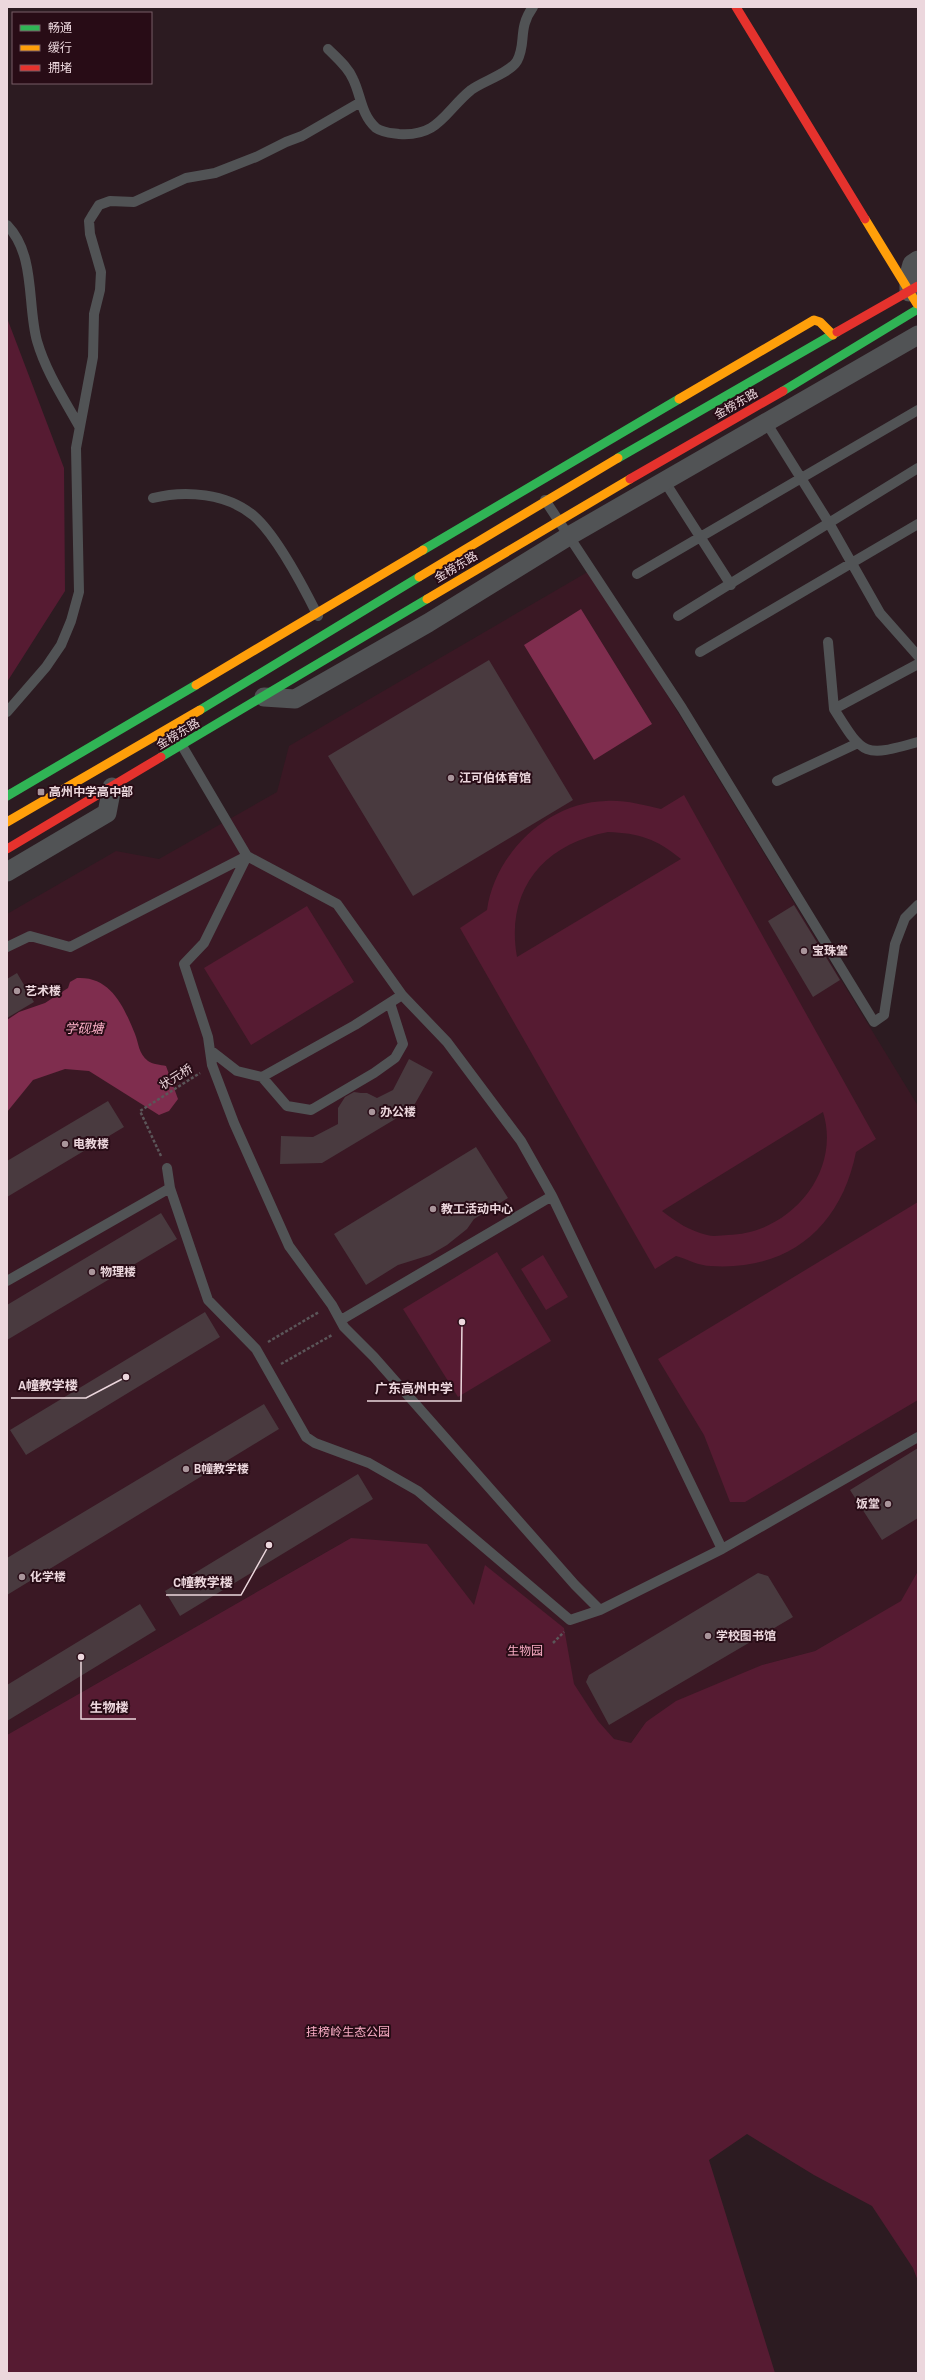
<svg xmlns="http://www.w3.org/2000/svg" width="925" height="2380" viewBox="0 0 925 2380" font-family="'Archivo Narrow','Noto Sans SC',sans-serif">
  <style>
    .built { fill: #3a1824 }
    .green { fill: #561b32; fill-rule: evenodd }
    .water { fill: #7f2d4e }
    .building { fill: #493a3f }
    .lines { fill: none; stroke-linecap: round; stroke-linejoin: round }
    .path { stroke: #5b5659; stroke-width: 2.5; stroke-dasharray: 3 2; stroke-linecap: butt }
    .lane { stroke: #515355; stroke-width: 10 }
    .street { stroke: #515355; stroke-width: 19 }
    .fast { stroke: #30b455; stroke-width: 9 }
    .slow { stroke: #ff9f0a; stroke-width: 9 }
    .jam { stroke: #e5322d; stroke-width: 9 }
    .poi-dot { fill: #a9959b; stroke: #280c16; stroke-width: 1.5 }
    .labels { text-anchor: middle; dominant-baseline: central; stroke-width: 4; stroke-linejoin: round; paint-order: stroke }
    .street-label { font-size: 12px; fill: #ecd7dd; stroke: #280c16 }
    .poi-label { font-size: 12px; font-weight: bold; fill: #ecd7dd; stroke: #280c16; text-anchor: start }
    .park-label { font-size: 12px; fill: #fbaec6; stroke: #280c16 }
    .water-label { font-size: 13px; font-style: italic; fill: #feb2c9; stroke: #280c16 }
    .leader { fill: none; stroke: #ecd7dd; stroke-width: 1.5 }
    .callout-dot { fill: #ecd7dd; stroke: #280c16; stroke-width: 1.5 }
    .callout-label { font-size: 13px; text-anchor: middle; font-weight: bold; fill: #ecd7dd; stroke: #280c16; stroke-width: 4; stroke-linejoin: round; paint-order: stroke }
  </style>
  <rect width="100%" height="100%" fill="#2c1b21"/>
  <path class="built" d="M591,570l327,536v465l-16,30 -87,50 -53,14 -116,57 -15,21 -36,29 -244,-234 -344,197v-821l109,-63 43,8 118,-67 12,-46z"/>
  <path class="green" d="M7,318l57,150 1,123 -58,91z
    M684,795l192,344 -20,13c-15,75 -67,119 -145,114 -12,0 -24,-7 -35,-10l-21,13 -195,-341 27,-18c8,-57 61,-108 119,-109 20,-1 36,4 55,8zM608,832c31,1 49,7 73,27l-164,98c-12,-66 26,-113 91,-125zM823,1112c19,61 -34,122 -95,123 -6,0 -14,2 -21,0 -17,-4 -31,-13 -45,-24z
    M307,906l47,76 -103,63 -47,-77z
    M918,1202v198l-173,102h-15l-26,-67 -46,-76z
    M497,1252l54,89 -93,56 -55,-88z
    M543,1255l25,42 -22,13 -25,-41z
    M351,1538l76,6 47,61 11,-40 79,63 10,56 24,37 16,18 17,4 15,-21 30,-21 86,-36 53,-14 86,-50 17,-30v710l-5,-13 -41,-62 -58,-31 -67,-41 -38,26 66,213h-768v-638z"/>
  <path class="water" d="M581,609l71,115 -58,36 -70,-115z
    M77,978c34,-2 47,29 58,56 4,10 3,19 13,27 4,3 13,4 18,5l12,33 -9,12 -10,4 -70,-44 -24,-2 -32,11 -26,32v-92l12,-8 26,-9 23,-15 2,-6z"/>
  <path class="building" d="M489,660l84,140 -160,96 -85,-140z
    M794,905l46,75 -27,17 -45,-76z
    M17,973l17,29 -27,16v-39z
    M409,1059l24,13 -21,37 -90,54 -42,1 1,-28 32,1 25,-13v-16l7,-11 9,-5 7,1h6l10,5 16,-8z
    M108,1101l16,26 -117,70v-36z
    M476,1147l32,51 -34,21 -7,10 -20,16 -17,10 -32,10 -32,20 -32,-51z
    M161,1213l16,26 -170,101v-35z
    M205,1312l15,25 -194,118 -16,-25z
    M264,1404l15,25 -272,166v-37z
    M918,1448v70l-36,22 -32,-50z
    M358,1474l15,25 -193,117 -15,-25z
    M758,1573l10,3 25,41 -184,108 -23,-43 3,-7z
    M140,1604l16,26 -149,91v-36z"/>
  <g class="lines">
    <path class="path" d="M161,1156l-21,-45 60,-38
      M268,1342l51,-30
      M281,1364l51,-29
      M553,1643l11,-11"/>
    <path class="lane" d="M328,49c9,9 20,18 25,30 8,16 8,36 23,49 7,5 15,5 23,6 40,3 46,-23 72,-44 12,-9 39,-17 46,-29 10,-18 0,-32 16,-54
      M7,225c29,30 20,80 30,116 9,31 27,58 42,85
      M764,419l65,104 51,90 38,43
      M663,479l68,106
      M153,498c32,-8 74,-5 101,18 23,20 50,72 64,100
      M545,500l137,208 192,314 10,-7 11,-71 10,-26 13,-13
      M637,574l281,-164
      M678,616l240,-148
      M828,642l6,67
      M700,652l218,-128
      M918,664l-84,45c30,48 30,48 84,33
      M7,712l39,-45 15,-22 10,-24 8,-29 -3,-144 17,-91 1,-43 6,-24 1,-18 -11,-38 -1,-13 3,-5 7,-11 11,-4 24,1 52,-24 29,-5 41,-16 30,-15 16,-6 57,-33
      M181,744l66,112 90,48 65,91 45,47 74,99 31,55 170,353
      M777,781l81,-38
      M247,856l-43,87 -20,21 24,73 4,28 22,58 55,123 43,59 12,22 30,30 201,228 25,25
      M7,947l23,-11 40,11 177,-91
      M210,1050l27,21 25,6 93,-52 47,-30
      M262,1077l25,29 24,4 63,-37 21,-15 8,-14 -13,-41
      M167,1168l3,20 38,112 48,49 50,88 9,6 54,20 49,28 152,129 30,-10 122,-61 196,-112
      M7,1281l163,-93
      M341,1320l211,-124"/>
    <path class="street" d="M909,292v-17l3,-11 6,-4
      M264,697l31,2 133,-76 141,-87 349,-201
      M7,872l100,-59 5,-26"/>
    <path class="fast" d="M783,391l135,-82
      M618,458l219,-126
      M423,550l256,-151
      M200,710l219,-133
      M161,757l266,-158
      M7,796l189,-111"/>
    <path class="slow" d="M865,219l52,85
      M679,399l135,-79 6,2 13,13
      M419,577l199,-119
      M427,599l203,-120
      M196,685l227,-135
      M7,822l193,-112"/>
    <path class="jam" d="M736,7l129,212
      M837,332l81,-46
      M630,479l153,-88
      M7,849l154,-92"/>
  </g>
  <g class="poi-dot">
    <circle cx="451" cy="778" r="4"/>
    <rect x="37" y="788" width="8" height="8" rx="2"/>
    <circle cx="804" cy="951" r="4"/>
    <circle cx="17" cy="991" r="4"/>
    <circle cx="372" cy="1112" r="4"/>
    <circle cx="65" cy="1144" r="4"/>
    <circle cx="433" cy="1209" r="4"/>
    <circle cx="92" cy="1272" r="4"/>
    <circle cx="186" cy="1469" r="4"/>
    <circle cx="888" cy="1504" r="4"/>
    <circle cx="22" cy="1577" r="4"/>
    <circle cx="708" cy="1636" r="4"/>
  </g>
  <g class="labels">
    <g class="street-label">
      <text transform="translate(736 404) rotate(-30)">金榜东路</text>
      <text transform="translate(456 567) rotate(-31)">金榜东路</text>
      <text transform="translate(178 734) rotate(-31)">金榜东路</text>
      <text transform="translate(176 1077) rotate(-32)">状元桥</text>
    </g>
    <g class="poi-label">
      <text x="459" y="778">江可伯体育馆</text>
      <text x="49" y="792">高州中学高中部</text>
      <text x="812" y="951">宝珠堂</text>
      <text x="25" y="991">艺术楼</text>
      <text x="380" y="1112">办公楼</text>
      <text x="73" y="1144">电教楼</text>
      <text x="441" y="1209">教工活动中心</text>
      <text x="100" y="1272">物理楼</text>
      <text x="194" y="1469">B幢教学楼</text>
      <text x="880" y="1504" text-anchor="end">饭堂</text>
      <text x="30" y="1577">化学楼</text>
      <text x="716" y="1636">学校图书馆</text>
    </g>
    <g class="park-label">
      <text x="525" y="1651">生物园</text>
      <text x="348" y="2032">挂榜岭生态公园</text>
    </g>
    <g class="water-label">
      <text x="84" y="1028">学砚塘</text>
    </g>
  </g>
  <path class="leader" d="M126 1377L86 1398H11M462 1322L461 1401H367M269 1545L241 1595H166M81 1657L81 1719H136"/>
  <g class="callout-dot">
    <circle cx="126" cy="1377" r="4"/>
    <circle cx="462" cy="1322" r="4"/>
    <circle cx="269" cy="1545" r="4"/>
    <circle cx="81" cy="1657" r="4"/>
  </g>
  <g class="callout-label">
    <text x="48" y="1390">A幢教学楼</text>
    <text x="414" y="1393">广东高州中学</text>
    <text x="203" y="1587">C幢教学楼</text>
    <text x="109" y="1712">生物楼</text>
  </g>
  <rect width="925" height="2380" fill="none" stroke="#ecd7dd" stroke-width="16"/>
  <rect x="12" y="12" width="140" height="72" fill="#280c16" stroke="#765d66"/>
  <rect x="20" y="25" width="20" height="6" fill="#30b455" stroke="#765d66"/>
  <text x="48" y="32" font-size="12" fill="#ecd7dd">畅通</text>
  <rect x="20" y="45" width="20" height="6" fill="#ff9f0a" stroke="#765d66"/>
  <text x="48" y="52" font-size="12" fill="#ecd7dd">缓行</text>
  <rect x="20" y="65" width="20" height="6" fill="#e5322d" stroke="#765d66"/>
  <text x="48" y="72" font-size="12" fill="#ecd7dd">拥堵</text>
</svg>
